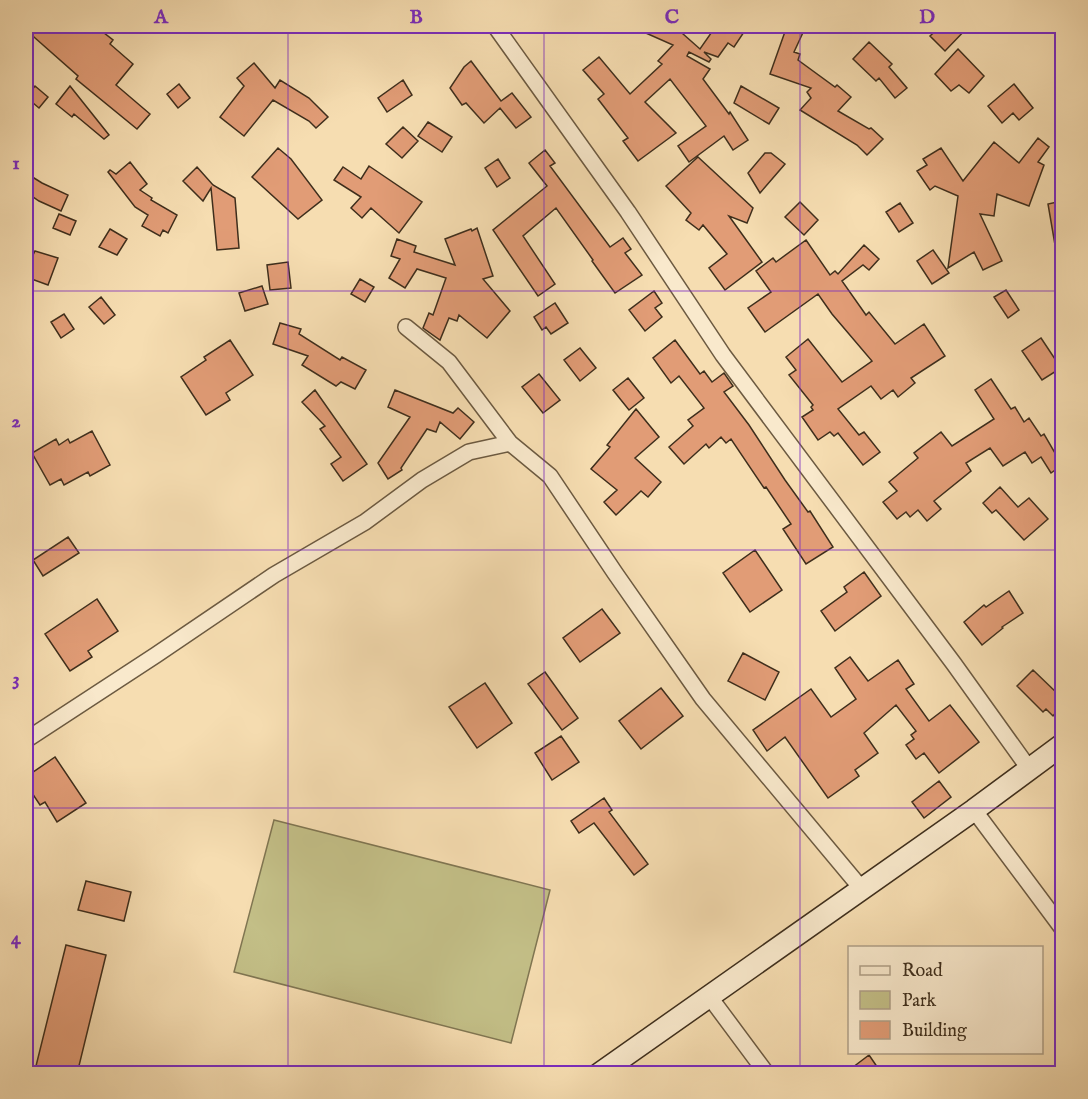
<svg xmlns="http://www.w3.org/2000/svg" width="1088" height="1099" viewBox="0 0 1088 1099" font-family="'IM FELL English',serif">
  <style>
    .green { fill: #c3bf87; stroke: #807652; stroke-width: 1.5 }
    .building { fill: #e19c76; stroke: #3e2e1c; stroke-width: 1.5 }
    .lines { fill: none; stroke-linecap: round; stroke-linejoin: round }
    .minor-casing { stroke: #6c5a41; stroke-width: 18 }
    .secondary-casing { stroke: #3e2e1c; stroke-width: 24 }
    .minor { stroke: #f9e9cc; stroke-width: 15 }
    .secondary { stroke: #f9e9cc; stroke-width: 21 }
    .grid { fill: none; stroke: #7b2cbf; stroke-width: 1.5; stroke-opacity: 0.55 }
    .neatline { fill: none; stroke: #7b2cbf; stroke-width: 2 }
    .grid-label { font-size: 20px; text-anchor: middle; font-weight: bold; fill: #7b2cbf }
  </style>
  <rect width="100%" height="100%" fill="#f6ddb1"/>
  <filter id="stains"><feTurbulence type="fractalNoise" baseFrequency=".00333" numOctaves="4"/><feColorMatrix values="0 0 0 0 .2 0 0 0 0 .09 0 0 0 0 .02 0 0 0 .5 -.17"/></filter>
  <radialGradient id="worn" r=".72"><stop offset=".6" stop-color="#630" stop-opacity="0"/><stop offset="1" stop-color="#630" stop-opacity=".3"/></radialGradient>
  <path class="green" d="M274,820l276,70 -39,153 -277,-71z"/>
  <path class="building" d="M26,26h69l18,14 -3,4 23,20 -17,21 34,29 -13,15 -61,-50 2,-3 -52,-46z
    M630,26h44l26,23 16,-23h32l-14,21 -6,-4 -10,14 -14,-5 7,7 -2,3 -20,-10 -2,4 23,13 -7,10 26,35 1,-2 18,28 -15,10 -9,-14 -35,26 -11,-16 28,-20 -36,-47 -25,23 31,31 -38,28 -15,-20 5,-3 -30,-39 6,-5 -21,-24 16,-13 31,37 32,-30 -4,-3 15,-16z
    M787,26h19l-12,26 6,2 -2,6 37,27 2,-2 14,12 -13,14 31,18 2,-1 12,11 -16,16 -10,-10 -57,-35 11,-12 -4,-6 4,-4 -41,-14z
    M941,26h28l-24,25 -15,-15z
    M869,42l23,22 -3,3 18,21 -12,10 -16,-20 -3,3 -23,-22z
    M958,49l26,27 -15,17 -10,-8 -8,6 -16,-17z
    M471,61l30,40 11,-8 19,24 -15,11 -16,-20 -16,15 -18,-20 -4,2 -12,-17 14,-21z
    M254,63l21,25 5,-8 29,18 19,19 -12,11 -7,-7 -36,-21 -29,36 -24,-19 24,-31 -7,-8z
    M403,80l9,15 -25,17 -9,-14z
    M179,84l11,14 -12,10 -11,-14z
    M1014,84l19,24 -14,12 -6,-7 -11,10 -14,-17z
    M35,86l13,11 -9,11 -13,-11z
    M70,86l39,49 -5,4 -30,-25 -2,3 -16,-13z
    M741,86l38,22 -10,16 -35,-21z
    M428,122l24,15 -10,15 -24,-16z
    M403,127l15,14 -16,17 -16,-14z
    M1038,138l11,9 -11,15 6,3 -15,41 -32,-12 -3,22 -14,-2 22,47 -19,9 -9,-18 -26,16 10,-72 -23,-10 -5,4 -13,-19 10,-6 -4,-6 18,-11 22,33 31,-39 25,21z
    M278,148l13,11 31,41 -24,19 -46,-42z
    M545,150l10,13 -5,3 60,81 13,-9 8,11 -6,4 17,22 -27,18 -23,-32 1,-1 -37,-52 -33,28 32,48 -17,12 -45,-66 54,-44 -18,-23z
    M765,153h6l14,11 -25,29 -12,-20z
    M698,157l55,51 -6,15 -18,-7 33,46 -37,28 -16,-22 18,-14 -24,-29 -4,5 -13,-10 5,-7 -25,-27z
    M498,159l12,19 -13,9 -12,-19z
    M130,162l17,22 -7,6 12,8 -1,2 26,15 -9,18 -5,-3 -3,6 -18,-10 6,-11 -13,-8 -27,-35 2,-2 6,4z
    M369,166l53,36 -23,31 -28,-25 -9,10 -11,-10 10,-11 -27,-17 9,-13 18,12z
    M197,167l16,18 22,13 4,50 -22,2 -6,-62 -8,13 -20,-20z
    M26,173l16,10 26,12 -7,16 -22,-10 -13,-9z
    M1062,201v43l-7,1 -7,-41z
    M800,202l18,18 -14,15 -19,-18z
    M900,203l13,20 -14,9 -13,-20z
    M59,214l17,7 -6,14 -17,-7z
    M477,228l16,48 -10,3 27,32 -23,27 -28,-23 -2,6 -8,-3 -9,22 -17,-12 6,-15 4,2 13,-37 -29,-9 -12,19 -16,-10 11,-19 -9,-3 6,-17 19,7 -2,6 41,13 -10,-26 26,-10 1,2z
    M110,229l17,10 -10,16 -18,-8z
    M806,240l24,35 5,-4 3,3 26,-29 15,14 -10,11 -6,-5 -21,16 24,34 3,-3 26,32 29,-20 21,32 -34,22 4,5 -17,14 -5,-7 -12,9 -10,-13 -33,23 21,26 5,-3 16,20 -17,13 -25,-32 -4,3 -4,-4 -12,8 -16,-23 11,-7 -2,-3 2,-2 -24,-30 7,-5 -10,-13 22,-18 34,43 30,-21 -40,-47 -14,-20 -53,38 -17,-24 23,-16 -15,-21 17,-13 3,4z
    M933,250l16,23 -17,11 -15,-23z
    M35,251l23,7 -10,27 -22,-8v-13l3,-8 3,1z
    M288,262l3,26 -21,2 -3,-25z
    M360,279l14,8 -9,15 -14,-8z
    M262,286l6,18 -23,7 -6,-18z
    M1006,290l13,20 -11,8 -14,-21z
    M654,291l8,12 -7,5 7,9 -17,14 -16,-21z
    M101,297l14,18 -11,9 -15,-17z
    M555,303l13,20 -17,11 -5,-7 -4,3 -8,-13z
    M64,314l10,15 -13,9 -10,-16z
    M280,323l21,6 -2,5 41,26 2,-3 24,13 -11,19 -14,-7 -5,4 -34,-21 6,-9 -35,-12z
    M1041,338l20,30 -19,12 -20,-29z
    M230,340l23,35 -27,18 4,7 -24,15 -25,-38 25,-17 -2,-3z
    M675,340l25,34 4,-3 8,11 12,-9 9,13 -9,6 25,33 36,55 23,32 2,-1 23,36 -27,17 -23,-35 8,-5 -25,-37 -2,1 -33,-49 -5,4 -5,-6 -12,11 -3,-4 -22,20 -15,-17 24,-21 -5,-6 16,-12 -25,-32 -8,7 -18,-25z
    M580,348l16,20 -16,13 -16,-21z
    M539,374l21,26 -17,13 -21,-26z
    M628,378l16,20 -15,12 -16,-20z
    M991,379l20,30 4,-2 9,15 5,-4 12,18 3,-2 18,31 -11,8 -10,-16 -9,6 -7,-11 -22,14 -13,-18 -24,15 5,8 -37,30 7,8 -14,12 -9,-11 -8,7 -4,-5 -9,7 -14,-17 14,-11 -8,-9 29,-24 -4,-5 27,-21 11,14 42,-27 -19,-29z
    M315,390l52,74 -24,17 -12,-17 10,-7 -21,-28 5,-3 -23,-24z
    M395,390l58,23 5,-5 16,14 -14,17 -20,-17 -4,10 -9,-3 -26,39 1,2 -14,9 -10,-16 32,-46 -22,-10z
    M636,409l23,28 -24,21 26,24 -13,15 -7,-6 -25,24 -12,-13 13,-12 -26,-21 19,-22 -3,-2z
    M92,431l18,34 -20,11 -2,-4 -24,13 -3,-6 -11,6 -18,-32 24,-14 3,6 9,-6 2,4z
    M1000,487l18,20 11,-9 19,21 -24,21 -28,-30 -4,3 -9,-10z
    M68,537l11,16 -36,23 -10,-16z
    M755,550l27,40 -32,22 -27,-39z
    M864,572l17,24 -46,35 -14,-20 26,-19 -3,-5z
    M1009,591l14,22 -21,14 1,1 -21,17 -18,-23 20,-17 2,2z
    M97,599l21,32 -30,20 4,6 -22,14 -25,-37z
    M602,609l18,24 -40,29 -17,-24z
    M743,653l36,19 -14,28 -37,-19z
    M850,657l18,24 30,-21 16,24 -8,5 23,32 21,-16 29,37 -40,31 -15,-20 -8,6 -10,-14 8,-6 -3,-4 5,-4 -20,-26 -32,28 14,20 -23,17 4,6 -31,22 -43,-61 -18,14 -14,-21 58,-41 20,28 25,-18 -21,-31z
    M1033,670l26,25 -3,3 6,7 -9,11 -7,-7 -3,3 -26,-26z
    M545,672l33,46 -16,12 -34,-46z
    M485,683l27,40 -35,25 -28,-41z
    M661,688l22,28 -42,33 -22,-28z
    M561,736l18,26 -27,18 -17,-27z
    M55,757l31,46 -29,19 -12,-20 -5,3 -14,-21v-7z
    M939,781l12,16 -27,21 -12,-16z
    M604,798l8,12 -3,2 39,52 -14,11 -40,-52 -15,10 -8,-12z
    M86,881l45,11 -7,29 -46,-11z
    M66,945l40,10 -29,119h-43z
    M869,1055l13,19h-38z"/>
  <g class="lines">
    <g class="minor-casing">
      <path id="minor" d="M495,26l133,186 95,143 231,309 76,106
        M406,327l43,35 61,81 40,33 65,97 88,126 158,189
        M26,740l130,-85 118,-80 91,-53 57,-42 47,-28 41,-9
        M974,810l88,118
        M709,996l58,78"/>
    </g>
    <g class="secondary-casing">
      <path id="secondary" d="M599,1074l375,-264 88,-65"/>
    </g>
    <use href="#minor" class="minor"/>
    <use href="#secondary" class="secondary"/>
  </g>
  <path class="grid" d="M288,26v1048M544,26v1048M800,26v1048M26,291h1036M26,550h1036M26,808h1036"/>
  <rect width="1088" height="1099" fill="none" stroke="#f6ddb1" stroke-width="66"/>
  <rect x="848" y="946" width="195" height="108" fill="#f9e9cc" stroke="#ae9e86" stroke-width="1.5"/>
  <rect x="860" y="966" width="30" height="9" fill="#f9e9cc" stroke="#ae9e86" stroke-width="1.5"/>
  <text x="902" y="976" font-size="18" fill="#3e2e1c">Road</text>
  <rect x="860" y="991" width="30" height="18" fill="#c3bf87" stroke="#ae9e86" stroke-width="1.5"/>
  <text x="902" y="1006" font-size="18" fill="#3e2e1c">Park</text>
  <rect x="860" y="1021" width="30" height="18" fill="#e19c76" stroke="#ae9e86" stroke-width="1.5"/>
  <text x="902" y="1036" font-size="18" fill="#3e2e1c">Building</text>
  <rect x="33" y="33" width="1022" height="1033" class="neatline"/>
  <g class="grid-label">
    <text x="161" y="23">A</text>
    <text x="416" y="23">B</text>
    <text x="672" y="23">C</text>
    <text x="927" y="23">D</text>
    <text x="16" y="169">1</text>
    <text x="16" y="427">2</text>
    <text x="16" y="685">3</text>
    <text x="16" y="944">4</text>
  </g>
  <rect width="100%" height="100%" filter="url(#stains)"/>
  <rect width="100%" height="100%" fill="url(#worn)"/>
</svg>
